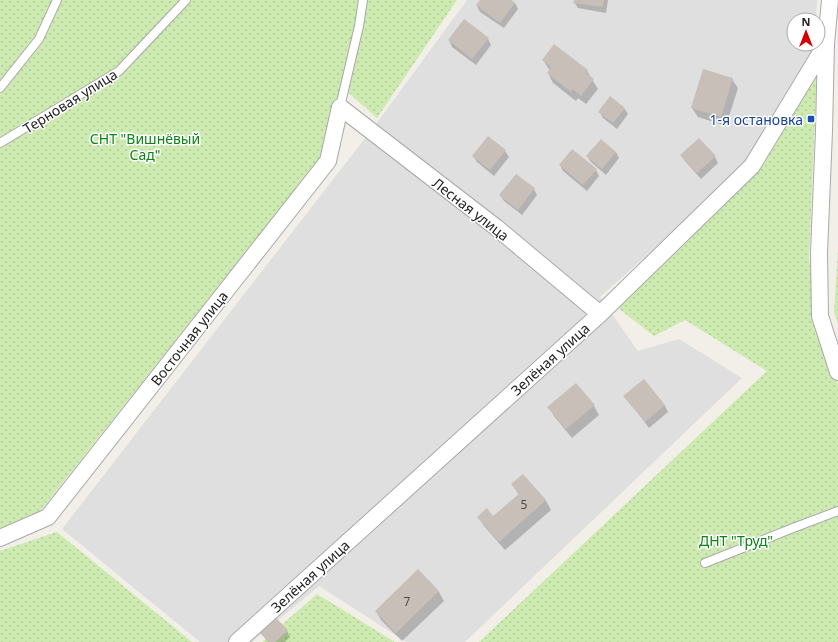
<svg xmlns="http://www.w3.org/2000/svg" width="838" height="642" viewBox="0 0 838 642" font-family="'Noto Sans',sans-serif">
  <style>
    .residential { fill: #e0dfdf }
    .garden { fill: url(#garden-dots) }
    .shadow { fill: #0003 }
    .building { fill: #c7bfb8 }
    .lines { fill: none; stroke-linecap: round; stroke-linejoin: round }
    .lane-casing { stroke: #a9a9a9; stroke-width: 10 }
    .street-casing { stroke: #a9a9a9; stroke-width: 18 }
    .lane { stroke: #fff; stroke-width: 8 }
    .street { stroke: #fff; stroke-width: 16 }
    .transit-dot { fill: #1a4fb4; stroke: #fff; stroke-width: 1.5 }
    .labels { text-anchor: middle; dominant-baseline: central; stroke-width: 3; stroke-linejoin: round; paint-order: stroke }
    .number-label { font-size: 12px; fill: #4b4948 }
    .street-label { font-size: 14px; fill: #222; stroke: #fff }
    .transit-label { font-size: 14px; fill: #164399; stroke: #fff; text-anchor: end }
    .park-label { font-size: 14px; fill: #0c8416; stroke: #fff }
  </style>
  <defs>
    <pattern id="garden-dots" width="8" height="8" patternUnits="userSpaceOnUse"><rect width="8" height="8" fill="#cdebb0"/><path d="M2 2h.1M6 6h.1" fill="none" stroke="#b0c997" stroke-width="1.8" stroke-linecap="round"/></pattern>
  </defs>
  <rect width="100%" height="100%" fill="#f2efe9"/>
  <path class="residential" d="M467,0h350l-1,20h-22v24h22v4l-75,123 -141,126 38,54 41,-12 63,39 -277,264h-59l-87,-56 -67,56h-52l-138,-113 314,-405z"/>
  <path class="garden" d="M0,0h457l-80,118 -35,-31 -22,71 -283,357 -37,15z
    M817,69l-8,189 9,65 20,62v257h-359l288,-271 -82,-51 -31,16 -36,-28 118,-124z
    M838,248v76l-4,-12z
    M57,532l135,110h-192v-91z
    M317,594l78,48h-133z"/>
  <path class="shadow" d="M481,0h29l5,3 3,6 -14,19 -24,-16 -3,-6z
    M575,0h33l-2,13 -28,-5 -4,-6z
    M488,39l3,6 -15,20 -24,-18 -3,-7z
    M543,60l44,11 11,18 -12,15 -8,-6 -2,3 -23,-18 -5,-10 2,-2z
    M732,79l6,9 -12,38 -28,-9 -6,-9z
    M624,108l4,6 -11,15 -14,-11 -3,-6z
    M505,151l4,6 -15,19 -17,-14 -4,-6z
    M616,152l3,6 -13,17 -15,-13 -4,-6z
    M681,155l34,2 3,6 -17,16 -16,-18z
    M560,165l36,5 3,6 -12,15 -24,-20z
    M534,189l3,6 -15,20 -18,-14 -4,-6z
    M644,381l21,25 3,6 -19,16 -24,-32z
    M594,406l5,9 -27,23 -18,-22 -5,-9z
    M523,475l23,26 5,9 -46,40 -21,-24 -5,-9h14l26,-22 -7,-11z
    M418,570l21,22 5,9 -42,40 -21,-21 -5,-9z
    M258,629l29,2 3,6 -5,5h-17z"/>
  <path class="building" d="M480,0h32l3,3 -15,20 -24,-18z
    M574,0h30l-1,7 -30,-4z
    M464,19l25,19 -17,21 -24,-19z
    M554,44l34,26 -2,3 8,6 -13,17 -8,-7 -2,3 -24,-19 4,-6 -9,-7z
    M703,69l30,9 -12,39 -30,-9z
    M610,96l15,12 -12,15 -15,-11z
    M488,136l18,14 -16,20 -18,-14z
    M699,138l17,18 -19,17 -17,-18z
    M601,139l15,13 -14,17 -16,-13z
    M572,149l25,20 -14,16 -24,-20z
    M516,174l19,14 -17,22 -19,-15z
    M644,379l21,26 -20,17 -22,-26z
    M576,383l19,22 -29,24 -19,-22z
    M523,474l23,26 -47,42 -22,-25 10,-9 6,8 26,-22 -8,-10z
    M418,569l21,22 -43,42 -21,-22z
    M272,614l16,16 -13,12h-6l-13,-13z"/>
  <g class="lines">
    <g class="lane-casing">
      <path id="lane" d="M0,88l39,-49 18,-39
        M340,107l19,-81 4,-26
        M0,143l119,-72 67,-71
        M705,563l88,-35 45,-17"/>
    </g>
    <g class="street-casing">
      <path id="street" d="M830,0l-4,44 -2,87 -5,122 1,63 18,56
        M0,538l48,-21 280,-356 12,-54 157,121 103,86
        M237,642l363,-328 152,-148 74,-122"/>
    </g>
    <use href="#lane" class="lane"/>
    <use href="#street" class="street"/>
  </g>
  <rect class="transit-dot" x="807" y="115" width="8" height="8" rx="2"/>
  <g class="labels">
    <g class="number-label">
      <text x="524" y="504">5</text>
      <text x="407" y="601">7</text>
    </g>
    <g class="street-label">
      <text transform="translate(70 101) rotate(-32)">Терновая улица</text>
      <text transform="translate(471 209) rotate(38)">Лесная улица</text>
      <text transform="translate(189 338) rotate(-52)">Восточная улица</text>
      <text transform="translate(550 359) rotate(-42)">Зелёная улица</text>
      <text transform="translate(310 576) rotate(-42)">Зелёная улица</text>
    </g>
    <g class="transit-label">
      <text x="803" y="119">1-я остановка</text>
    </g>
    <g class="park-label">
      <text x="145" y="138">СНТ "Вишнёвый<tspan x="145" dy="16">Сад"</tspan></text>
      <text x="736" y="540">ДНТ "Труд"</text>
    </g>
  </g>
  <g transform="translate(806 32)"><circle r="19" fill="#ffffff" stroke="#a7a7a7"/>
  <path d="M0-3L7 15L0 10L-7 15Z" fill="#d40000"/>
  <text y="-6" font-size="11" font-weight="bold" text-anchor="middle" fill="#222222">N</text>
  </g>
</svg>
